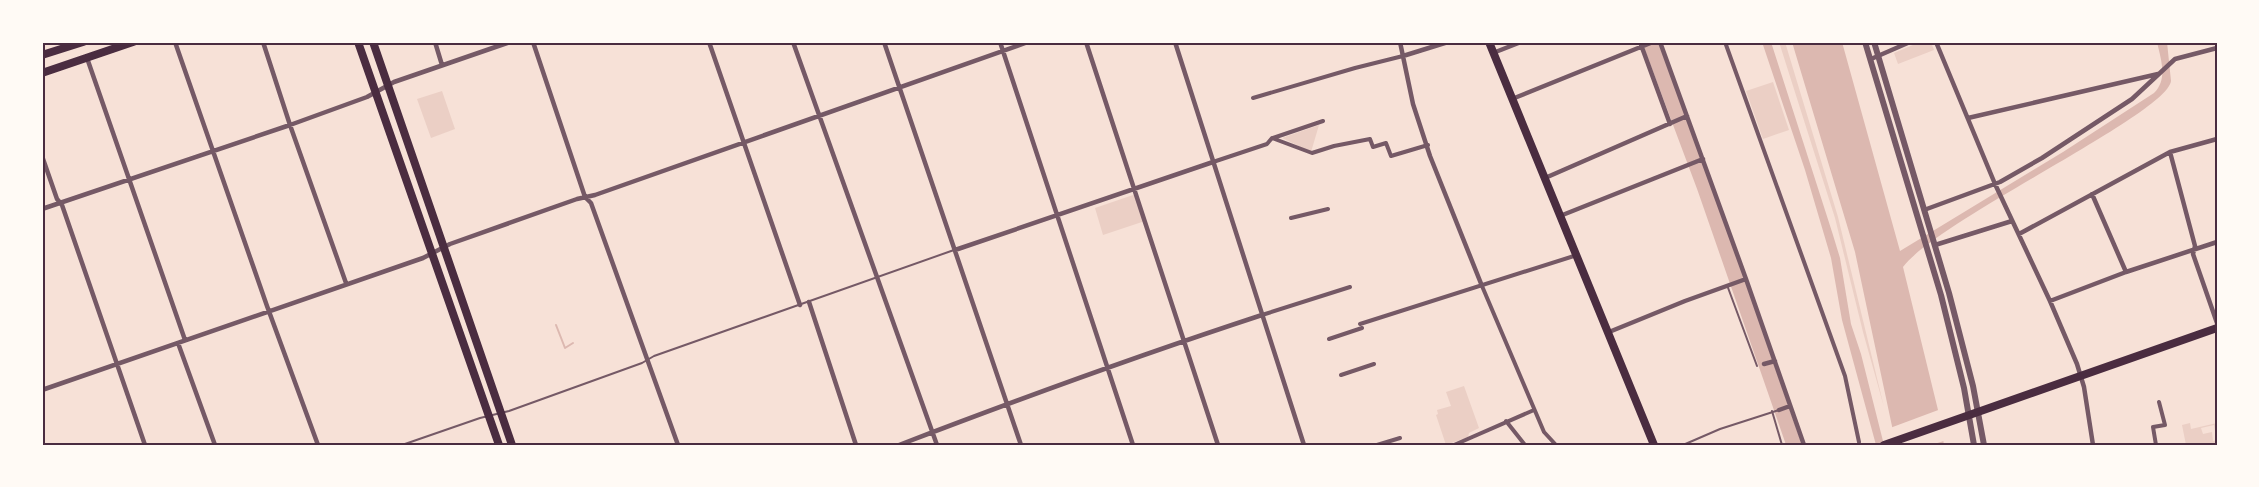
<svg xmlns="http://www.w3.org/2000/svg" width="2259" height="487" viewBox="0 0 2259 487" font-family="'Libre Baskerville',serif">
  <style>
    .green { fill: #ebcfc5 }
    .water { fill: #dcb8b0 }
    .pier { fill: #f7e1d7 }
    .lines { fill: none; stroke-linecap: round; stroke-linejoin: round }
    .stream { stroke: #dcb8b0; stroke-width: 2 }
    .river { stroke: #dcb8b0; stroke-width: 15 }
    .service { stroke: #755966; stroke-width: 2 }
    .pedestrian { stroke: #755966; stroke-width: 4 }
    .minor { stroke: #755966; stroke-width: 4.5 }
    .tertiary { stroke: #755966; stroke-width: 6 }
    .primary { stroke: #4a2c40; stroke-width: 8 }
    .trunk { stroke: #4a2c40; stroke-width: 8 }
    .neatline { fill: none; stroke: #4a2c40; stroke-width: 2 }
  </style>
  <rect width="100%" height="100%" fill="#f7e1d7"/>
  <path class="green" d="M1779,42h6l53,175 46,190 -21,-75 -28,-114z
    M1920,42h11l3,8 -36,14 -4,-11z
    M1773,82l16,48 -26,9 -17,-48z
    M442,91l13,38 -24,9 -14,-39z
    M1319,125l-8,27 -29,-14z
    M1136,194l9,27 -42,14 -8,-27z
    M1464,386l15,42 -10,5 -1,4 -22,8 -10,-30 2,-1 -1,-4 14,-4 -5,-14z
    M2190,423l1,6 26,-6v7l-2,1 -1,-6 -13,3 2,6 9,-2 1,9 4,-1v3l-31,2 -4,-20z"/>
  <path class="water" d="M1762,42h9l62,193 7,23 11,66 10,30 23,91h-8l-34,-125 -11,-62 -26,-88z
    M1792,42h50l58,209 163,-99 91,-59c14,-14 7,-33 3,-51h10l4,39c-4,33 -233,139 -268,186l35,143 6,35h-48l-41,-193z"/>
  <path class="pier" d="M1941,409l6,31 -16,5h-38l-3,-17z"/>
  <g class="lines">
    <path class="stream" d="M556,325l9,23 8,-5"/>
    <path class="river" d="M1650,42l54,144 90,259"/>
    <path class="service" d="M1727,285l30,81
      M1772,411l10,34
      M402,445l78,-27 29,-7 133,-48 12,-7 300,-106
      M1683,445l37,-16 59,-19"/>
    <path class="pedestrian" d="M1725,42l120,334 14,66
      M1253,98l102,-30 48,-12
      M1273,138l50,-17
      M1213,162l54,-18 5,-6 40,15 22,-7 36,-7 3,8 13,-4 5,13 37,-11
      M1291,218l37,-9
      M1482,286l62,146 12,13
      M1262,315l88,-28
      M1360,324l217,-69
      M1329,339l33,-11
      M1341,375l33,-11
      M1506,421l19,24
      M1377,445l23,-7
      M1454,445l80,-35
      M2156,445l-3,-18 12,-2 -6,-23"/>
    <path class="minor" d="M175,42l92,264 51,139
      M263,42l27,83 56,158
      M435,42l7,23
      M533,42l52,155 6,6 87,242
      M709,42l91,263
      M793,42l144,403
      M884,42l137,403
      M1000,42l133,403
      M1086,42l132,403
      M1175,42l129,403
      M1400,42l13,62 17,52 52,130
      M1640,42l30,82
      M1660,42l86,237 58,166
      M1936,42l59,142 55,117 27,63 7,23 9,58
      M1493,53l28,-11
      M1403,56l45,-14
      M87,58l98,282
      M1871,59l39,-17
      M1512,99l141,-57
      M1968,118l190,-44
      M2170,152l25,94 -2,8 24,69
      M42,156l15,43 5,6 83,240
      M1545,178l142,-62
      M2092,194l34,78
      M42,209l248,-84 77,-28 27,-15 116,-40
      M1924,210l76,-28 42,-24 90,-59 43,-40 42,-11
      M1560,216l143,-57
      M2019,234l151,-82 47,-13
      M1935,245l77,-24
      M955,250l258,-88
      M2050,301l76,-29 91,-30
      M809,302l47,143
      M1609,332l76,-31 61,-22
      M178,343l37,102
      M1764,364l11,-3
      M42,390l381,-132 27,-14 127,-45 18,-4 433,-153
      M1779,410l11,-4
      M899,445c120,-46 241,-90 363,-130"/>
    <path class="tertiary" d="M1865,42l76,253 23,93 10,57
      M1874,42l75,251 24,93 11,59"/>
    <path class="primary" d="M1489,42l165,403
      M42,55l41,-13
      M42,73l91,-31
      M1884,445l333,-117"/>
    <path class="trunk" d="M358,42l141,403
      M373,42l139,403"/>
  </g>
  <rect width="2259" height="487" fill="none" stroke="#fffaf5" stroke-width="87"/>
  <rect x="44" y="44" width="2172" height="400" class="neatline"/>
</svg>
